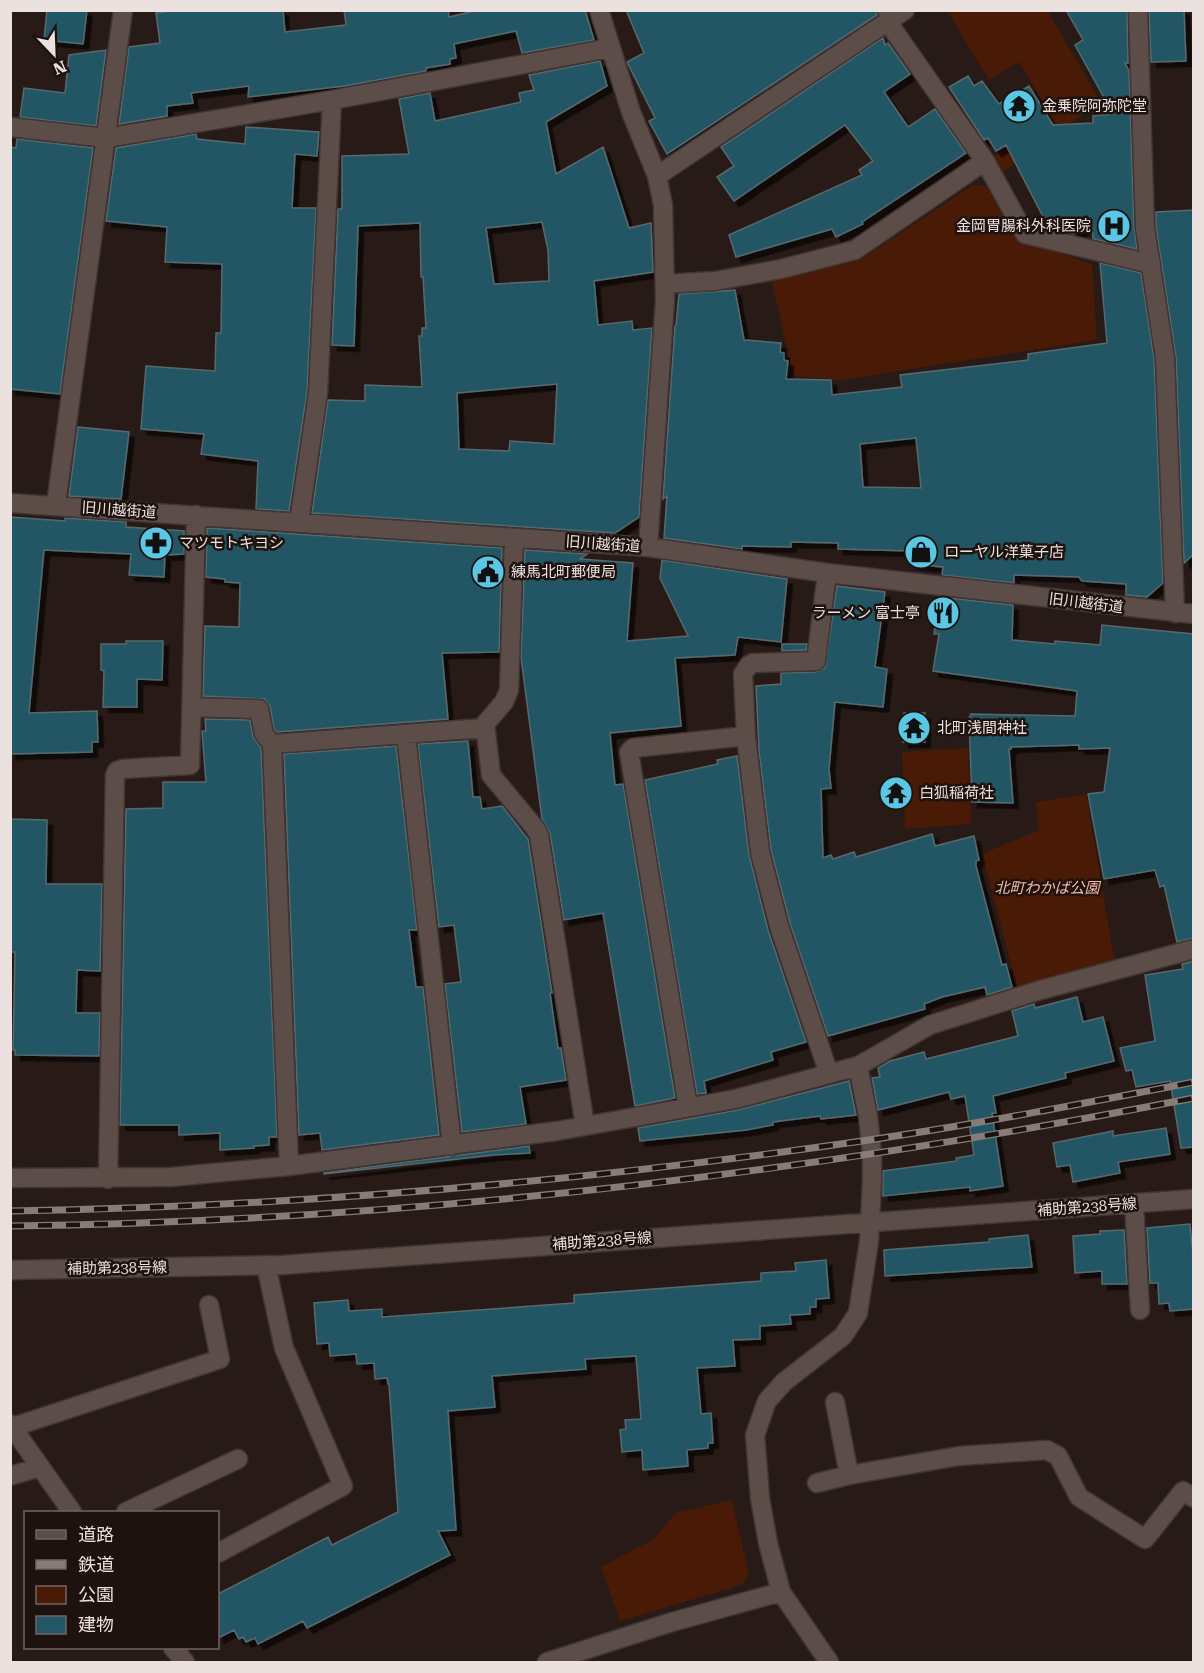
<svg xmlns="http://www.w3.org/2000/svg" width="1204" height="1673" viewBox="0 0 1204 1673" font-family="'Roboto Serif','Noto Sans JP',serif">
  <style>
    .green { fill: #491a06 }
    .building { fill: #225765; stroke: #58696e; stroke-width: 1.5; fill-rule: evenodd; filter: url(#shadow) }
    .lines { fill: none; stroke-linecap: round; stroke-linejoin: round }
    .minor-casing { stroke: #403633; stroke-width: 21 }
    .minor { stroke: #5c4d48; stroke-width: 18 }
    .rail-casing { stroke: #887c79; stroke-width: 7 }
    .rail { stroke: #1e120e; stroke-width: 4.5; stroke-dasharray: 14; stroke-linecap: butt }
    .labels { text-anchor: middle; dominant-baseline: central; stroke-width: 5; stroke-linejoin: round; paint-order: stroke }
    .poi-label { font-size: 15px; fill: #ebe1de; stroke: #1e120e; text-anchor: start }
    .street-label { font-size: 15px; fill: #ebe1de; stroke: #1e120e }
    .park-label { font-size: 15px; font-style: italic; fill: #f8bba4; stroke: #1e120e }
  </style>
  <defs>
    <filter id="shadow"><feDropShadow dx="5.5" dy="5.5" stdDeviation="0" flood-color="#0009"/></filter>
  </defs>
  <rect width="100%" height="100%" fill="#281b17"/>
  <path class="green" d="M947,11h101l50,87 -8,11 -88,64 -10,-15 60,-41 -33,-55 -30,18z
    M973,185l13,1 29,52 77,26 5,76 -256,40 -48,-4 -21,-94 88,-22z
    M968,748l3,76 -66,5 -3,-77z
    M1086,794l29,169 -97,28 -36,-137 57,-24 -3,-28z
    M732,1500l17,75 -8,10 -121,36 -19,-54 51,-27 24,-27z"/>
  <path class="building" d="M47,10h40l-4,34 -39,-4z
    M176,10h107l2,22 61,-7 -2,-15h104l1,7 29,-7h107l9,30 -72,13 -6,-22 -62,13 2,14 -6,1v5l-24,4v3l-81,15 -97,11 1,-11 -58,7 2,10 -26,3v10l-48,8 10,-77 31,-4 -4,-30z
    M626,10h250l1,5 -210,139 -18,-33 6,-3 -28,-56 17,-9z
    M1066,10h61l1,53h-3l4,8 5,157 3,21 -44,-10 -1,-14 -18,9 -25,-6 -43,-83 -10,6 -8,-13 -4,2 -35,-53 19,-11 6,10 8,-5 17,23 30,-18 24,39 40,-2v-7l20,-2 -38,-69 8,-5z
    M1149,10h35l2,51 -35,1z
    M883,38l2,7 3,-2 22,31 -26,18 24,35 27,-18 31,44 -104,69 1,2 -27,13 -4,-8 -96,28 -7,-22 133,-60 -3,-5 14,-9 -28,-36 -111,76 -17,-24 17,-11 -13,-19z
    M106,50l-10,76 -76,-9 4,-29 41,5 4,-38z
    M600,61l7,25 -61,36 10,52 47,-27 26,81 22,-5 2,49 -59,9 4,44 34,-4 1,9 19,-2 -13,189 -24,16 -303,-20 16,-113 37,1v-16l57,2 -3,-51h3v-8h4l-3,-51h-2l-1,-54 -62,3 -4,120 -22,-1 6,-136h4v-53l67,-2 -10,-55 31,-6 5,28 86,-19 -2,-9 15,-3 -5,-15zM542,222l6,28 1,31 -55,3 -8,-56zM557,384l-3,60 -44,-3 -1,10 -50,-2 -2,-56z
    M246,127l73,5 -2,24 -22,-2 -3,54h24l-9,184 -18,119 -33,-2 2,-48 -57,-7 3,-20 -63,-5 5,-63 69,5 1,-38h5l1,-69 -57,-2 2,-35 -61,-6 10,-73 80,-14 1,5 48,5z
    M17,139l76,9 -33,246 -50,-5v-242l6,1z
    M1194,210v344l-10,9 -8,-206 -20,-130v-15z
    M1100,263l41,10 13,86 9,224 -16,14 -21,-2v-11l-44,-3 -3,-4 -65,-2v8l-72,-8 1,-8 -31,-3 1,-13 -75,-2v-6l-47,-1v5l-49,-1v3l-78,-11 3,-42 -4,3 12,-173 1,-1 3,-31 56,-4 9,50 37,3 -1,9 4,1v7l4,1 -2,18 45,1 1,15 70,-8 -2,-12 128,-15v-6l79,-11zM916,438l5,50 -58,-1 -3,-43z
    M78,427l51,5 -8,67 -52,-3z
    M10,517l55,4v-3l61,4v5l58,4v23l-19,1 -1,22 -35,-2 2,-21 -87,-4 -15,163 68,-2 1,31h-6v10l-82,2z
    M207,528l295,20 -3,104 -57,1 6,66 -171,13 -3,-3 -4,-23 -6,-7 -61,-3 2,-70 34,1 1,-44 -15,-1v-3l-19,-2z
    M525,550l62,4 -7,5 53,4 -6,78 61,-5 -28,-58 2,-18 125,19 -6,63 -43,-5 -3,18 -60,3 6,68 -71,7 5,52 8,-1 52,314 -40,8 -32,-193 -39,7 -14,-87 -8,-14 -21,-162z
    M837,586l48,6 -10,75 12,2 -4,38 -48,-5 -6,67 2,19 -10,1 2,69 8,-3 2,4 21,-7 2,5 76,-23 3,12 39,-10 5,24 -3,1v5l26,99 4,-1 6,23 -25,8 -2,-8 -43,10 -18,7 1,5 -97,27 -38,-113 -19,-73 -12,-99 -3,-65 25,-2v-11l35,-1 9,-4z
    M939,597l74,8 -1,35 43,4v-3l45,4 2,-20 92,9v304l-17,4 -13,-57 -4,2 -5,-17 -51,9 -16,-85 16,-2 6,-44 -31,1v-4l-68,2v2h-2l4,54 -41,-1 -3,-84 2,-4 104,2 2,-25 -144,-20 6,-37h-5z
    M126,641h37l-1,39 -25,-1v28h-34l1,-36 -3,-1v-26h25z
    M782,644h25l-1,6 -24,1z
    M904,713h21v29h-22z
    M205,719l45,1 3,17 8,11 16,389h-8v8l-15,1v2l-34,2v-17l-41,2v-10h-59l6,-316 37,-1v-26h43l-4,-51h4z
    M468,741l5,56h7l2,12 20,-3 26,33 24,154h-2l8,55h3l5,32 -46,7 6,37 -64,8 -17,-148 16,-2 -7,-57 -15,2 -21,-183z
    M396,746l21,184h-8l7,57h7l16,148 -117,15 -2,-17 -21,2 -15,-381z
    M737,756l12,99 19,75 38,112 -35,10 2,8 -69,21 2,12 -9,1 -52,-314 73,-16 -1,-4z
    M10,819l37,1 -1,64h56l-2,87 -23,-1 -1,43h24l-1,43 -84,-1v-5h-2l2,-98h-5z
    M1194,961v186l-13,1 -11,-67 -34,6 -4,-17 -6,1 -6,-23 35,-7 -10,-66 38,-6 -1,-5z
    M1077,997l6,25 20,-5 11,44 -49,12 1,5 -73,18 3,17h-4l11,73 -33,5v-4l-87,9v-25l74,-10 -1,-3 18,-3 -9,-59 -14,3 -2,-7 -71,18 -6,-32 8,-1 -2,-9 12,-7 34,-9 2,7 92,-23 -6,-25 22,-7 1,4z
    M849,1081l7,34 -35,4 -1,-3 -47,6v3l-27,5 -106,11 -2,-13 100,-18z
    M1166,1128l4,26 -52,8 2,11 -47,9 -3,-17 -13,2 -4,-24 60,-12v5z
    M529,1146l1,7 -36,2 -170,19v-1z
    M1190,1224l4,42v43l-24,2 -1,-8 -10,1 -1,-21h-8l-3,-55z
    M1124,1230l3,54h-25v-13l-27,2 -2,-37 27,-2v-3z
    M1028,1235l4,32 -147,9 -1,-26 105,-8v-3z
    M826,1260l3,38 -13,1v8h-6v7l-20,1 1,9 -31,2v13l-27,1 2,26 -38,2 4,46 10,-1 2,30h-5v5l-21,2 1,16 -45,4 -1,-20 -20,2 -2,-22 6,-1 -1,-9 16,-1 -5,-63 -51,3 1,10 -94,7 3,31 -47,4 8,119 -18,1 12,24 -143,73 -4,-7 -45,23 -3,-6 -9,4 -3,-5 -4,2 -5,-9 -16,8v-44l110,-57 4,8 66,-33 -9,-128h-1l-1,-6 -12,1 -1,-16 -17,1 -1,-10 -26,2 -1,-13 -12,1 -3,-41 34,-3 1,11 33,-2v8l192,-14v-8l187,-14v-8l35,-2 -1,-8z"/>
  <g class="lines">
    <g class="minor-casing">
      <path id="minor" d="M599,10l32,102 26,64 6,29 2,95 -17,247
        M887,10l7,21 91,130 40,73 126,30
        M1138,10l7,218 20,130 10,255
        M10,127l96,11 226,-38 278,-52
        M657,176l248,-166
        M665,284l50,-3 66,-12 74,-19 130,-89
        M10,503l638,44 179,26 367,41
        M56,505l67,-495
        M299,522l19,-129 14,-293
        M514,538l-5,152 -5,12 -19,22 6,51 44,53 4,7 46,291
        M827,573l-11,88 -63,2 -4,2 -6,9 3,62 14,116 19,74 50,148
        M192,707l67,2 5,25 8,10
        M406,734l46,412
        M688,1107l-59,-355 4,-4 113,-12
        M289,1166l-17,-422 212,-16
        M10,1178l161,-1 118,-11 268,-35 179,-32 122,-33 72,-41 107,-34 157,-42
        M108,1179l7,-404 2,-4 5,-2 68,-4 6,-250
        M1134,1203l6,107
        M10,1270l272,-5 912,-66
        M835,1402l14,73
        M10,1424l62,88
        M13,1427l207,-68 -11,-54
        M10,1476l30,-9
        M817,1483l32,-8 110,-19 88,-6 11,6 21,41 66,42 38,-48 11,7
        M126,1512l112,-53
        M218,1553l125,-67 -59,-138 -18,-83
        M173,1648l12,14
        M547,1662l125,-40 109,-30
        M829,1662l-48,-70 -13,-49 -8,-45 -5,-63 12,-34 17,-19 59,-46 15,-23 11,-72 3,-59v-28l-4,-38 -10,-50"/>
    </g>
    <use href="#minor" class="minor"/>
    <g class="rail-casing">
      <path id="rail" d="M10,1211c288,-4 575,-30 859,-71 109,-16 217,-37 325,-58
        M10,1226c398,-5 794,-52 1184,-128"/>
    </g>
    <use href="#rail" class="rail"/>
  </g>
  <defs>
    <g id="temple-disc" transform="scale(1.725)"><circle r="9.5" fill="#5ac8e5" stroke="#1e120e"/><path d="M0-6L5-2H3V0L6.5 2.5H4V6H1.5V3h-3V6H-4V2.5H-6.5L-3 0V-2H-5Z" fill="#111"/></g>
    <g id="hospital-disc" transform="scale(1.725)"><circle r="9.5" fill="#5ac8e5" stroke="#1e120e"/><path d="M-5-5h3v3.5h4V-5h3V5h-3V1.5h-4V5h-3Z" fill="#111"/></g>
    <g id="pharmacy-disc" transform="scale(1.725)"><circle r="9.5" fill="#5ac8e5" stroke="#1e120e"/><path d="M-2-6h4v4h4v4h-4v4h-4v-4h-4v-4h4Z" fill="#111"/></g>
    <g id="shop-disc" transform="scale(1.725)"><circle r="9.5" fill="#5ac8e5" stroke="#1e120e"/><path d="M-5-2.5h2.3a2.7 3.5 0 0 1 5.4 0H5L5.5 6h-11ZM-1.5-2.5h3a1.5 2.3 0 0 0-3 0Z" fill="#111"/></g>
    <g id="civic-disc" transform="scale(1.725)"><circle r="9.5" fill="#5ac8e5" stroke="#1e120e"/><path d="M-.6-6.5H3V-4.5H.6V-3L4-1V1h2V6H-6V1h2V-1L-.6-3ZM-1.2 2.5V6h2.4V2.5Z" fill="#111"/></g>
    <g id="restaurant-disc" transform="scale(1.725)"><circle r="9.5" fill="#5ac8e5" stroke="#1e120e"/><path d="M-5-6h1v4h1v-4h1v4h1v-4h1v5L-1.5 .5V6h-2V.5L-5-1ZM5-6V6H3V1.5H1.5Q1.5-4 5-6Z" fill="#111"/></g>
  </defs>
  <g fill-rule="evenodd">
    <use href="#temple-disc" x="1019" y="106"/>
    <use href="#hospital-disc" x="1114" y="226"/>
    <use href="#pharmacy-disc" x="156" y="543"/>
    <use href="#shop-disc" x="921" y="552"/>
    <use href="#civic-disc" x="488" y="572"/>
    <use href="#restaurant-disc" x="943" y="613"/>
    <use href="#temple-disc" x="914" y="728"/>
    <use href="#temple-disc" x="896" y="793"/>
  </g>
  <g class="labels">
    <g class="poi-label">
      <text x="1042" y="106">金乗院阿弥陀堂</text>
      <text x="1091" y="226" text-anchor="end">金岡胃腸科外科医院</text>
      <text x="179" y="543">マツモトキヨシ</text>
      <text x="944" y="552">ローヤル洋菓子店</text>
      <text x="511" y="572">練馬北町郵便局</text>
      <text x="920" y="613" text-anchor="end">ラーメン 富士亭</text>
      <text x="937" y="728">北町浅間神社</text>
      <text x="919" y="793">白狐稲荷社</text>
    </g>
    <g class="street-label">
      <text transform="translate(119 510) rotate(4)">旧川越街道</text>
      <text transform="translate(603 544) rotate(4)">旧川越街道</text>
      <text transform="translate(1086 603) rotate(7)">旧川越街道</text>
      <text transform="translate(1087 1207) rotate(-4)">補助第238号線</text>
      <text transform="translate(602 1241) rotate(-4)">補助第238号線</text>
      <text transform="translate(117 1268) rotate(-1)">補助第238号線</text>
    </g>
    <g class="park-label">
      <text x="1047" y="888">北町わかば公園</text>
    </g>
  </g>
  <rect width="1204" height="1673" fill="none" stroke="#ebe1de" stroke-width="24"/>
  <rect x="24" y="1511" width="195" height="138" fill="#1e120e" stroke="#706561" stroke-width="1.5"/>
  <rect x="36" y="1530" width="30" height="9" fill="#5c4d48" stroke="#706561" stroke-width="1.5"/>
  <text x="78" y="1541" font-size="18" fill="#ebe1de">道路</text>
  <rect x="36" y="1560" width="30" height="9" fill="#887c79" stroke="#706561" stroke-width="1.5"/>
  <text x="78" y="1571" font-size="18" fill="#ebe1de">鉄道</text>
  <rect x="36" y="1586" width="30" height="18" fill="#491a06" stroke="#706561" stroke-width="1.5"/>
  <text x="78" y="1601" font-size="18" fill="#ebe1de">公園</text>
  <rect x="36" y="1616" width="30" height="18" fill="#225765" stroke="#706561" stroke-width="1.5"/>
  <text x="78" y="1631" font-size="18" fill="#ebe1de">建物</text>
  <g transform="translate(54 54) rotate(157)" stroke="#1e120e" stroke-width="4.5" paint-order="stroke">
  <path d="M0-4.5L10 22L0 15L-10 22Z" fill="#ebe1de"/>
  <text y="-9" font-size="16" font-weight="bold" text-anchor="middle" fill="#ebe1de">N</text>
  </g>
</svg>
